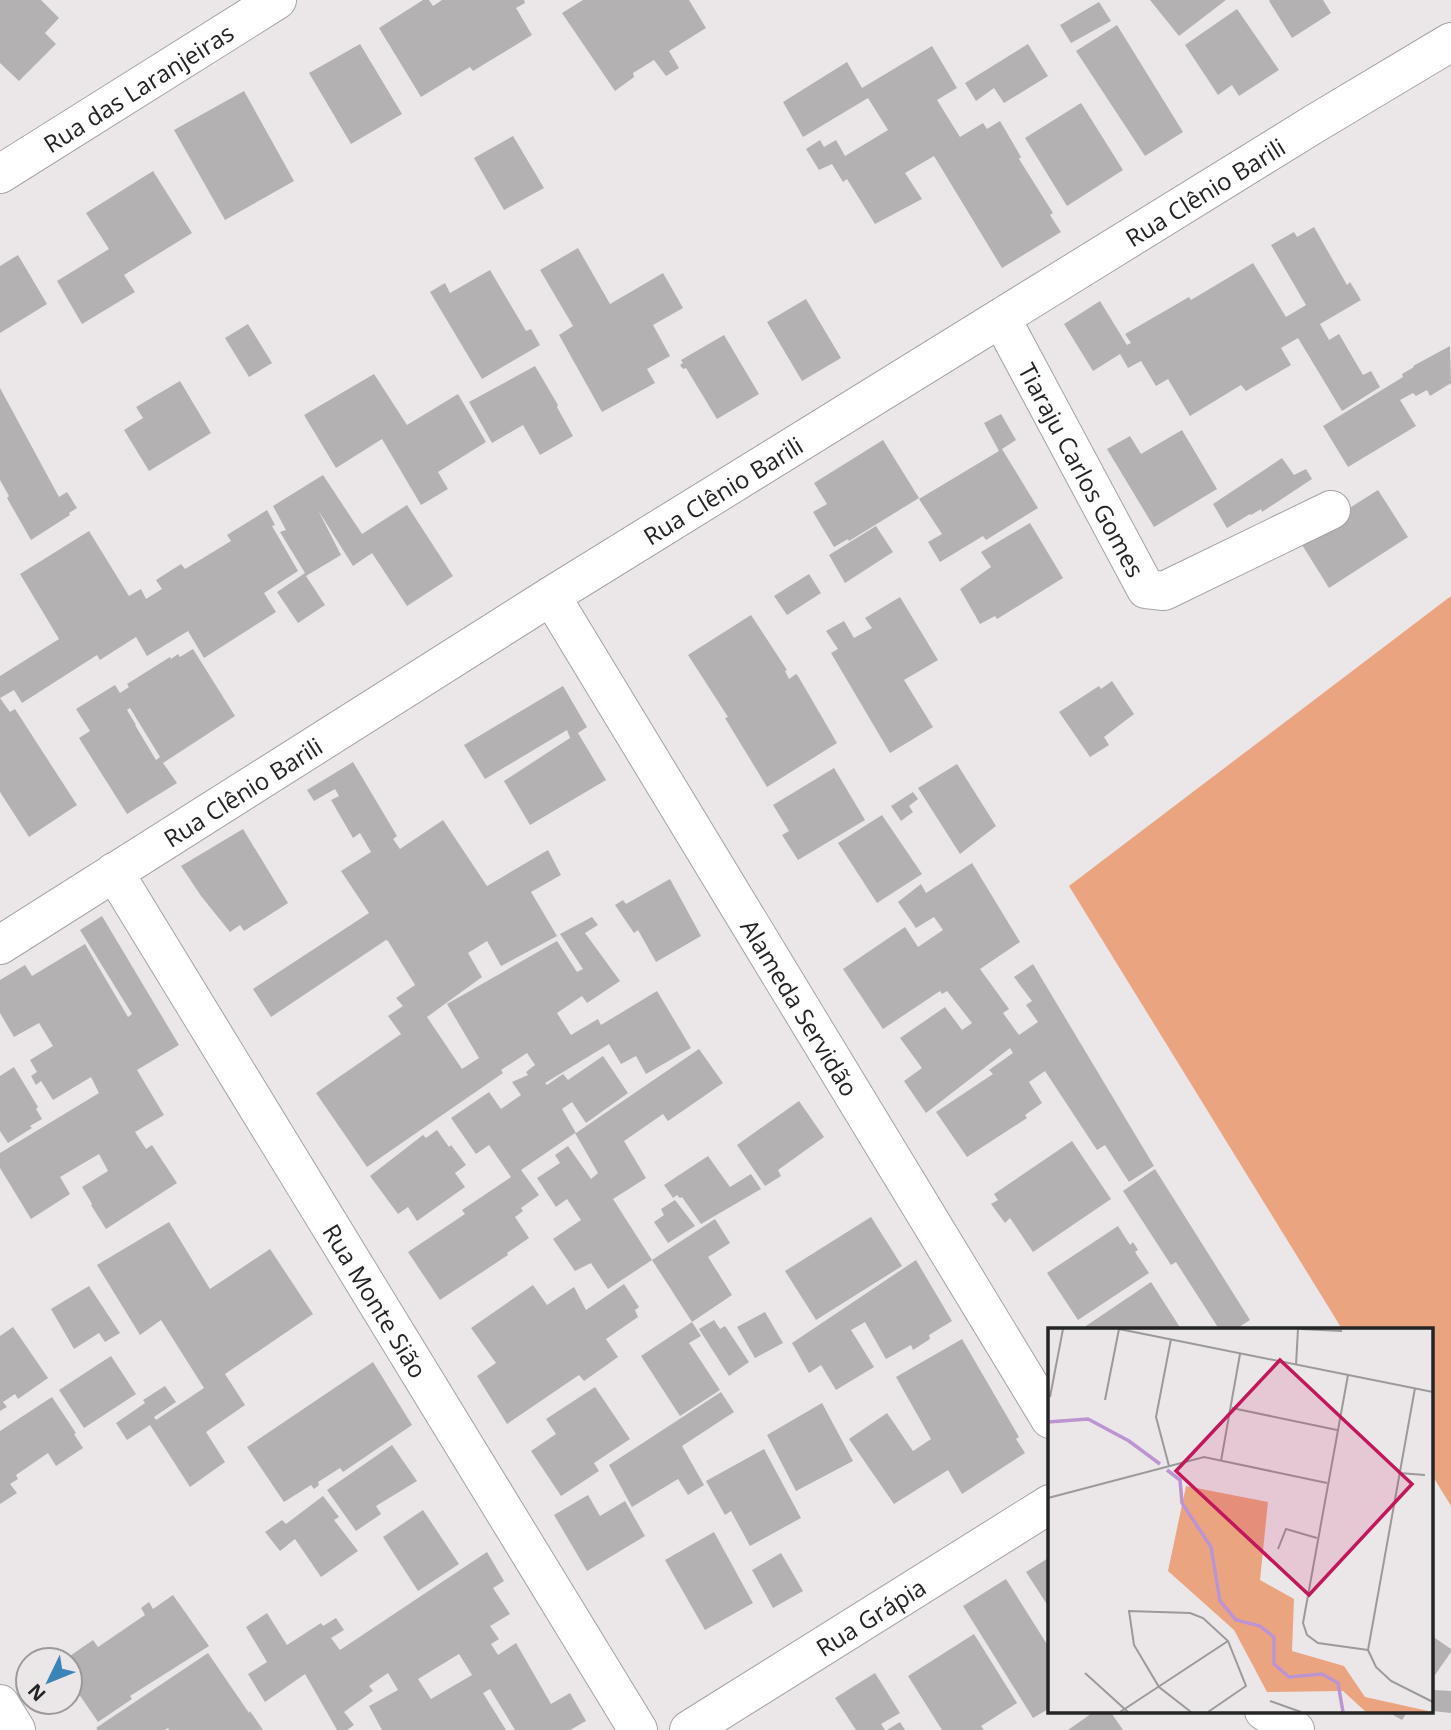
<svg xmlns="http://www.w3.org/2000/svg" width="1451" height="1730" viewBox="0 0 1451 1730" font-family="'Open Sans',sans-serif">
  <style>
    .forest { fill: #eba480 }
    .building { fill: #b4b1b3; fill-rule: evenodd }
    .lines { fill: none; stroke-linecap: round; stroke-linejoin: round }
    .minor-casing { stroke: #a7a3a4; stroke-width: 40 }
    .minor { stroke: #fff; stroke-width: 38 }
    .labels { text-anchor: middle; dominant-baseline: central; stroke-width: 5; stroke-linejoin: round; paint-order: stroke }
    .street-label { font-size: 24px; fill: #252424; stroke: #ebe7e8 }
    .inset-river { fill: none; stroke: #bd94d2; stroke-width: 3.5 }
    .inset-road { fill: none; stroke: #9c999a; stroke-width: 2 }
    .view { fill: #c2185b; fill-opacity: 0.15; stroke: #c2185b; stroke-width: 3.5 }
    .inset-edge { fill: none; stroke: #252424; stroke-width: 3.5 }
  </style>
  <rect width="100%" height="100%" fill="#ebe7e8"/>
  <path class="forest" d="M1451,596v910l-19,-31v-146h-90l-273,-443z"/>
  <path class="building" d="M0,0h41l18,18 -14,15 11,11 -37,37 -19,-18z
    M423,0h6l4,6 9,-6h82l1,3 -9,5 16,27 -59,36 -3,-4 -49,30 -42,-69z
    M583,0h106l17,28 -37,23 10,17 -13,8 -12,-16 -21,13 1,4 -19,14 -53,-78z
    M1150,0h76l-47,36z
    M1270,0h53l8,13 -39,25 -23,-37z
    M1099,2l12,19 -40,22 -11,-18z
    M1237,9l42,61 -40,26 -7,-11 -14,10 -33,-50z
    M1117,25l66,107 -38,24 -69,-105z
    M360,44l42,70 -51,30 -42,-71z
    M1028,44l20,32 -44,27 -10,-15 -18,13 -11,-18z
    M932,46l25,42 -20,12 23,37 23,-14 4,6 13,-8 21,36 -2,2 34,54 -3,2 11,17 -59,36 -68,-112 -29,17 17,26 -47,25 -28,-45 -4,3 -11,-18 -13,6 -13,-21 14,-9 4,7 12,-7 9,16 43,-26 -20,-32 -65,39 -20,-35 64,-40 15,26z
    M244,91l50,90 -69,39 -51,-90z
    M1081,103l42,67 -56,36 -42,-68z
    M513,136l31,52 -40,22 -30,-52z
    M153,171l39,62 -68,42 11,17 -53,32 -25,-43 52,-32 -23,-36z
    M1314,227l33,58 3,-3 11,18 -41,24 9,16 10,-6 24,41 8,-4 9,16 -38,24 -44,-73 -17,10 10,17 -45,26 -5,-6 -51,31 -22,-37 -12,7 -15,-25 -13,7 -8,-14 -27,17 -29,-47 36,-23 27,44 4,-2 -6,-9 64,-37 2,3 62,-37 33,54 20,-12 -35,-60 23,-13 3,5z
    M578,248l32,56 53,-31 20,35 -30,17 17,31 -23,13 8,14 -53,29 -43,-77 14,-9 -33,-56z
    M18,255l29,49 -47,29v-67z
    M490,270l36,61 5,-2 9,16 -58,34 -52,-87 15,-9 5,10z
    M806,299l35,59 -39,23 -35,-59z
    M248,324l24,39 -23,14 -24,-39z
    M724,335l35,59 -42,25 -31,-51 -3,1 -3,-4 3,-2 -2,-3z
    M1450,346l1,37 -21,13 -3,-6 -11,6 -3,-3 -13,7 16,26 -68,41 -25,-41 80,-49 -1,-3 12,-7 -1,-1z
    M535,366l23,39 -1,2 16,29 -33,19 -17,-30 -31,18 -23,-41z
    M374,374l33,51 51,-31 28,48 -48,30 10,17 -27,16 -39,-66 -46,29 -32,-53z
    M180,381l31,52 -62,38 -25,-41 19,-12 -7,-11z
    M0,388l59,109 8,-5 10,16 -8,5 1,2 -39,25 -24,-42 2,-2 -9,-16z
    M1001,414l15,26 -14,9 36,59 -52,32 -3,-4 -43,26 -12,-20 14,-8 -23,-35 80,-48 -15,-28z
    M1182,430l35,59 -63,38 -47,-78 23,-13 11,18z
    M883,440l36,58 -70,43 -1,-2 -14,8 -21,-35 14,-8 -13,-21z
    M1282,458l12,17 12,-6 6,10 -50,33 -1,-3 -10,6 -1,-1 -23,14 -14,-24z
    M323,475l39,59 45,-29 46,71 -46,30 -35,-53 -19,13 -35,-56 23,45 -35,21 19,29 -27,18 -21,-31 28,-19 -25,-41 6,-2 -13,-24z
    M1378,490l30,47 -79,51 -30,-48z
    M267,510l8,15 -3,1 26,45 -34,22 12,19 -72,46 -16,-27 -41,25 -11,-19 -36,23 -3,-5 -75,48 -8,-13 -14,8 10,14 5,-3 62,96 -48,32 -29,-45v-116l59,-37 -39,-65 69,-43 40,65 12,-7 5,10 16,-10 -6,-9 25,-16 4,5 46,-28 -4,-6z
    M1030,523l33,55 -66,41 -2,-3 -15,8 -20,-35 31,-22 -10,-15z
    M876,526l17,26 -48,31 -16,-28z
    M809,574l12,19 -34,22 -13,-19z
    M900,597l38,63 -34,20 29,47 -43,26 -59,-100 7,-4 -12,-18 18,-10 10,17 18,-10 -7,-10z
    M751,615l36,55 -2,1 4,8 7,-5 2,2 39,67 -70,44 -42,-69 3,-1 -40,-62z
    M193,649l42,67 -72,47 14,20 -50,31 -48,-76 11,-7 -14,-22 39,-24 5,8 9,-6 -2,-3 43,-27 1,2 7,-5 2,3zM130,708l30,49 -4,3 -21,-35h1l-9,-15z
    M1112,681l22,33 -30,23 5,8 -19,12 -31,-45 40,-26 2,3z
    M563,686l24,41 -9,6 28,47 -76,45 -26,-44 66,-43 -3,-8 -82,49 -21,-34z
    M353,762l44,74 -4,3 7,10 43,-29 44,66 61,-36 13,25 -30,17 26,44 -56,30 -14,-25 -19,12 14,24 -55,40 35,52 17,-11 -32,-54 110,-63 20,31 6,-3 -23,-35 32,-17 6,8 -13,8 35,48 -33,22 -5,-7 -25,17 14,22 27,-16 3,6 56,-34 34,57 -45,26 -10,-18 -15,8 -12,-20 -64,39 2,2 16,-11 5,6 35,-24 25,37 -42,30 -14,-21 -10,7 14,24 123,-84 24,34 -55,38 -5,-7 -39,27 22,37 -33,21 39,61 -44,29 -17,-26 -16,8 -22,-32 28,-19 -14,-21 -11,8 -19,-29 23,-15 -5,-8 13,-9 23,33 7,-6 -23,-40 -54,37 18,25 -18,13 2,3 -8,6 14,21 -22,15 1,2 -68,45 -32,-48 57,-38 -3,-4 49,-33 -22,-32 -13,9 -25,-36 38,-26 12,17 20,-14 -9,-13 16,-7 -2,-3 9,-7 -8,-12 -26,17 2,3 -136,94 -51,-74 85,-59 -13,-18 15,-10 -7,-8 19,-13 -27,-44 -2,-1 -115,77 -18,-28 116,-76 -28,-42 30,-19 -11,-19 -7,5 -22,-38 8,-4 -4,-7 -21,12 -7,-11z
    M957,764l39,62 -36,28 -42,-66z
    M834,768l31,52 -67,40 -16,-25 7,-4 -16,-26z
    M913,792l5,7 -9,7 4,6 -12,9 -10,-15z
    M882,815l40,59 -45,29 -39,-60z
    M243,829l45,74 -44,28 -4,-6 -10,7 -29,-36 -20,-30z
    M972,863l48,79 -40,27 29,40 -6,4 16,22 19,-13 -12,-17 6,-4 -18,-24 19,-13 121,202 -25,16 -24,-37 -8,5 -52,-79 -16,11 13,21 -17,12 2,3 -60,39 -31,-45 57,-38 -4,-4 24,-17 -3,-5 -84,65 -22,-32 18,-13 -22,-30 45,-31 17,23 10,-7 -25,-32 -5,3 -2,-3 -57,38 -40,-60 62,-42 13,20 25,-17 -9,-13 -18,11 -18,-26 23,-18 5,9z
    M670,879l31,57 -45,26 -18,-32 -4,3 -19,-28 8,-5 3,4z
    M102,916l77,129 -42,25 27,45 -29,17 11,17 6,-4 25,38 -71,46 -15,-24 1,-1 -10,-17 26,-16 -9,-17 -39,23 10,17 -39,25 -31,-51v-15l99,-60 -8,-16 -38,23 -12,-19 -5,4 -5,-9 6,-4 -7,-12 23,-14 -14,-23 -25,14 -14,-24v-33l25,-15 7,11 53,-32 43,73 4,-3 -52,-84z
    M14,1067l24,40 -2,2 6,10 -12,7 2,2 -24,15 -8,-12v-55z
    M799,1101l25,36 -46,33 3,6 -16,10 -28,-41z
    M437,1130l12,17 2,-2 15,20 -11,8 10,14 -48,34 -9,-14 -10,7 -28,-38 53,-41 3,3z
    M1072,1141l39,58 -78,53 -23,-34 -5,5 -14,-19 7,-4 -4,-6z
    M708,1156l22,31 21,-13 10,15 -60,35 -19,-27 -2,1 -3,-3 -4,3 -9,-13z
    M1155,1169l95,151 -14,9h-17l-43,-67 -5,3 -48,-74z
    M675,1200l20,26 -27,17 -14,-21 10,-7 -3,-6z
    M871,1217l31,49 -86,54 -31,-49z
    M715,1219l15,24 -22,14 24,38 -40,27 -40,-62z
    M169,1222l41,67 60,-40 43,65 -88,60 20,31 -39,27 19,30 -35,25 -40,-62 -23,15 -11,-17 29,-20 -2,-3 22,-14 11,16 -22,15 2,3 48,-32 -43,-68 -21,15 -43,-70z
    M1118,1226l12,19 3,-3 5,8 -3,2 14,21 -71,47 -31,-47z
    M916,1260l36,61 -23,14 1,4 -17,11 -2,-5 -25,14 -21,-37 -14,8 23,37 -38,23 -15,-25 -12,8 -17,-30z
    M1151,1282l30,47h-97l-1,-1z
    M624,1284l15,23 -4,3 3,7 -32,22 12,18 -34,24 -5,-6 -72,49 -30,-48 19,-13 -25,-35 62,-43 14,20 27,-18 12,23z
    M89,1286l31,47 -15,9 -6,-9 -25,16 -23,-40z
    M765,1312l18,31 -28,15 -18,-31z
    M714,1320l6,9 5,-3 24,36 -20,14 -30,-47z
    M692,1322l9,14 -12,7 31,47 -40,26 -39,-60z
    M13,1327l35,51 -30,21 -3,-5 -12,8 4,5 -7,4v-75z
    M962,1339l57,98 -3,2 9,14 -63,41 -14,-24 -54,34 -45,-65 38,-26 26,38 18,-12 -35,-62z
    M111,1356l25,38 -52,34 -25,-38z
    M373,1362l39,63 -69,47 -3,-4 -22,14 1,3 -5,4 -3,-4 -27,17 -37,-55z
    M595,1387l35,52 -36,24 5,8 -38,25 -30,-45 25,-17 -10,-15z
    M721,1392l13,20 -52,34 22,39 -16,10 -10,-16 -46,28 -23,-42z
    M52,1397l24,36 -2,1 9,14 -27,18 -8,-13 -32,22 2,4 -8,5 7,9 -17,11v-73z
    M822,1403l31,58 -57,30 -29,-56z
    M392,1445l25,36 -41,25 5,8 -25,17 -29,-41z
    M764,1449l37,69 -51,28 -19,-35 -6,4 -19,-34z
    M588,1495l12,21 25,-15 20,35 -58,35 -33,-56z
    M323,1496l16,21 -5,3 24,31 -37,26 -26,-38 -15,12 -15,-19 17,-12 4,4z
    M423,1510l36,54 -41,27 -35,-54z
    M714,1532l39,71 -48,27 -40,-70z
    M487,1552l17,29 -11,7 17,26 -20,12 9,13 -8,5 7,11 18,-12 35,61 19,-11 16,28 -16,9h-55l-25,-41 -7,4 23,37h-124l-13,-24 29,-16 -10,-17 -19,13 4,5 -29,21 10,13 -7,5h-10l-32,-56 -40,28 -17,-28 19,-12 -21,-35 21,-14 20,32 34,-22 2,3 13,-8 8,12 -13,8 9,12zM459,1654l13,21 -41,24 -13,-20z
    M781,1553l22,38 -30,17 -21,-38z
    M1050,1557v52l-24,-37z
    M1006,1579l44,70v59l-17,10 -70,-112z
    M173,1595l36,51 -79,50 2,3 -34,23 -28,-41v-21h-6l29,-20 5,7 47,-32 -4,-7 8,-6 4,7z
    M974,1634l43,69 -36,23 3,4h-42l-34,-54z
    M1432,1636l19,13v3l-16,23 -3,-3z
    M208,1653l41,60 1,-2 13,19h-94l-1,-2 -3,2h-67l-2,-2z
    M875,1673l25,40 -19,11 4,6h-29l-21,-32z
    M1434,1690l17,1v22l-18,-2z
    M1095,1711h15l13,19h-55z
    M1386,1711h22l-6,9z
    M900,1722l5,8h-18z"/>
  <g class="lines">
    <g class="minor-casing">
      <g id="minor">
        <path id="s1" d="M0,174l277,-174"/>
        <path id="s2" d="M1001,318l145,271 18,2 167,-81"/>
        <path id="s3" d="M551,596l499,823"/>
        <path id="s4" d="M114,872l524,858"/>
        <path id="s5" d="M0,945l551,-349 763,-472 137,-82"/>
        <path d="M0,1704l16,26"/>
        <path d="M1264,1711l31,19"/>
        <path id="s6" d="M689,1730l361,-226"/>
      </g>
    </g>
    <use href="#minor" class="minor"/>
  </g>
  <g class="labels">
    <g class="street-label">
      <text stroke="none"><textPath href="#s1" startOffset="163">Rua das Laranjeiras</textPath></text>
      <text stroke="none"><textPath href="#s5" startOffset="1421">Rua Clênio Barili</textPath></text>
      <text stroke="none"><textPath href="#s2" startOffset="172">Tiaraju Carlos Gomes</textPath></text>
      <text stroke="none"><textPath href="#s5" startOffset="854">Rua Clênio Barili</textPath></text>
      <text stroke="none"><textPath href="#s5" startOffset="287">Rua Clênio Barili</textPath></text>
      <text stroke="none"><textPath href="#s3" startOffset="481">Alameda Servidão</textPath></text>
      <text stroke="none"><textPath href="#s4" startOffset="502">Rua Monte Sião</textPath></text>
      <text stroke="none"><textPath href="#s6" startOffset="214">Rua Grápia</textPath></text>
    </g>
  </g>
  <g transform="translate(1048 1328)">
    <rect width="385" height="385" fill="#ebe7e8"/>
    <path d="M138,158l82,16 -8,78 34,19 -2,52 52,15 21,31 68,15h-67l-23,-21 -76,1 -33,-62 -66,-59z" fill="#eba480"/>
    <path class="inset-river" d="M0,94l40,-3 41,22 31,23M119,142l13,10 2,23 29,44 9,54 16,19 24,6 14,11v27l15,13 33,-3 16,9 5,29"/>
    <path class="inset-road" d="M253,1l41,2M248,37l2,-36M300,47l-45,248 4,12 11,8 50,7M367,60l-47,262 8,17 15,14 42,21M2,69l13,-68M57,72l14,-71 314,63M184,80l105,22M173,133l19,-107M121,138l-13,-49 15,-78M351,145l26,2M0,170l156,-41 123,26M230,221l8,-20 31,9M37,345l43,39M222,373l31,11M72,384l108,-71M143,384l-32,-25 -25,-42 -5,-34 61,2 13,5 25,23 18,45 -38,26"/>
    <path class="view" d="M232,32l132,124 -103,111 -133,-124z"/>
    <rect width="385" height="385" class="inset-edge"/>
  </g>
  <g transform="translate(49 1681) rotate(227)"><circle r="33" fill="#ebe7e8" stroke="#9c999a" stroke-width="2"/>
  <path d="M0-5L12 26L0 18L-12 26Z" fill="#3b84b8"/>
  <text y="-10" font-size="19" font-weight="bold" text-anchor="middle" fill="#252424">N</text>
  </g>
</svg>
